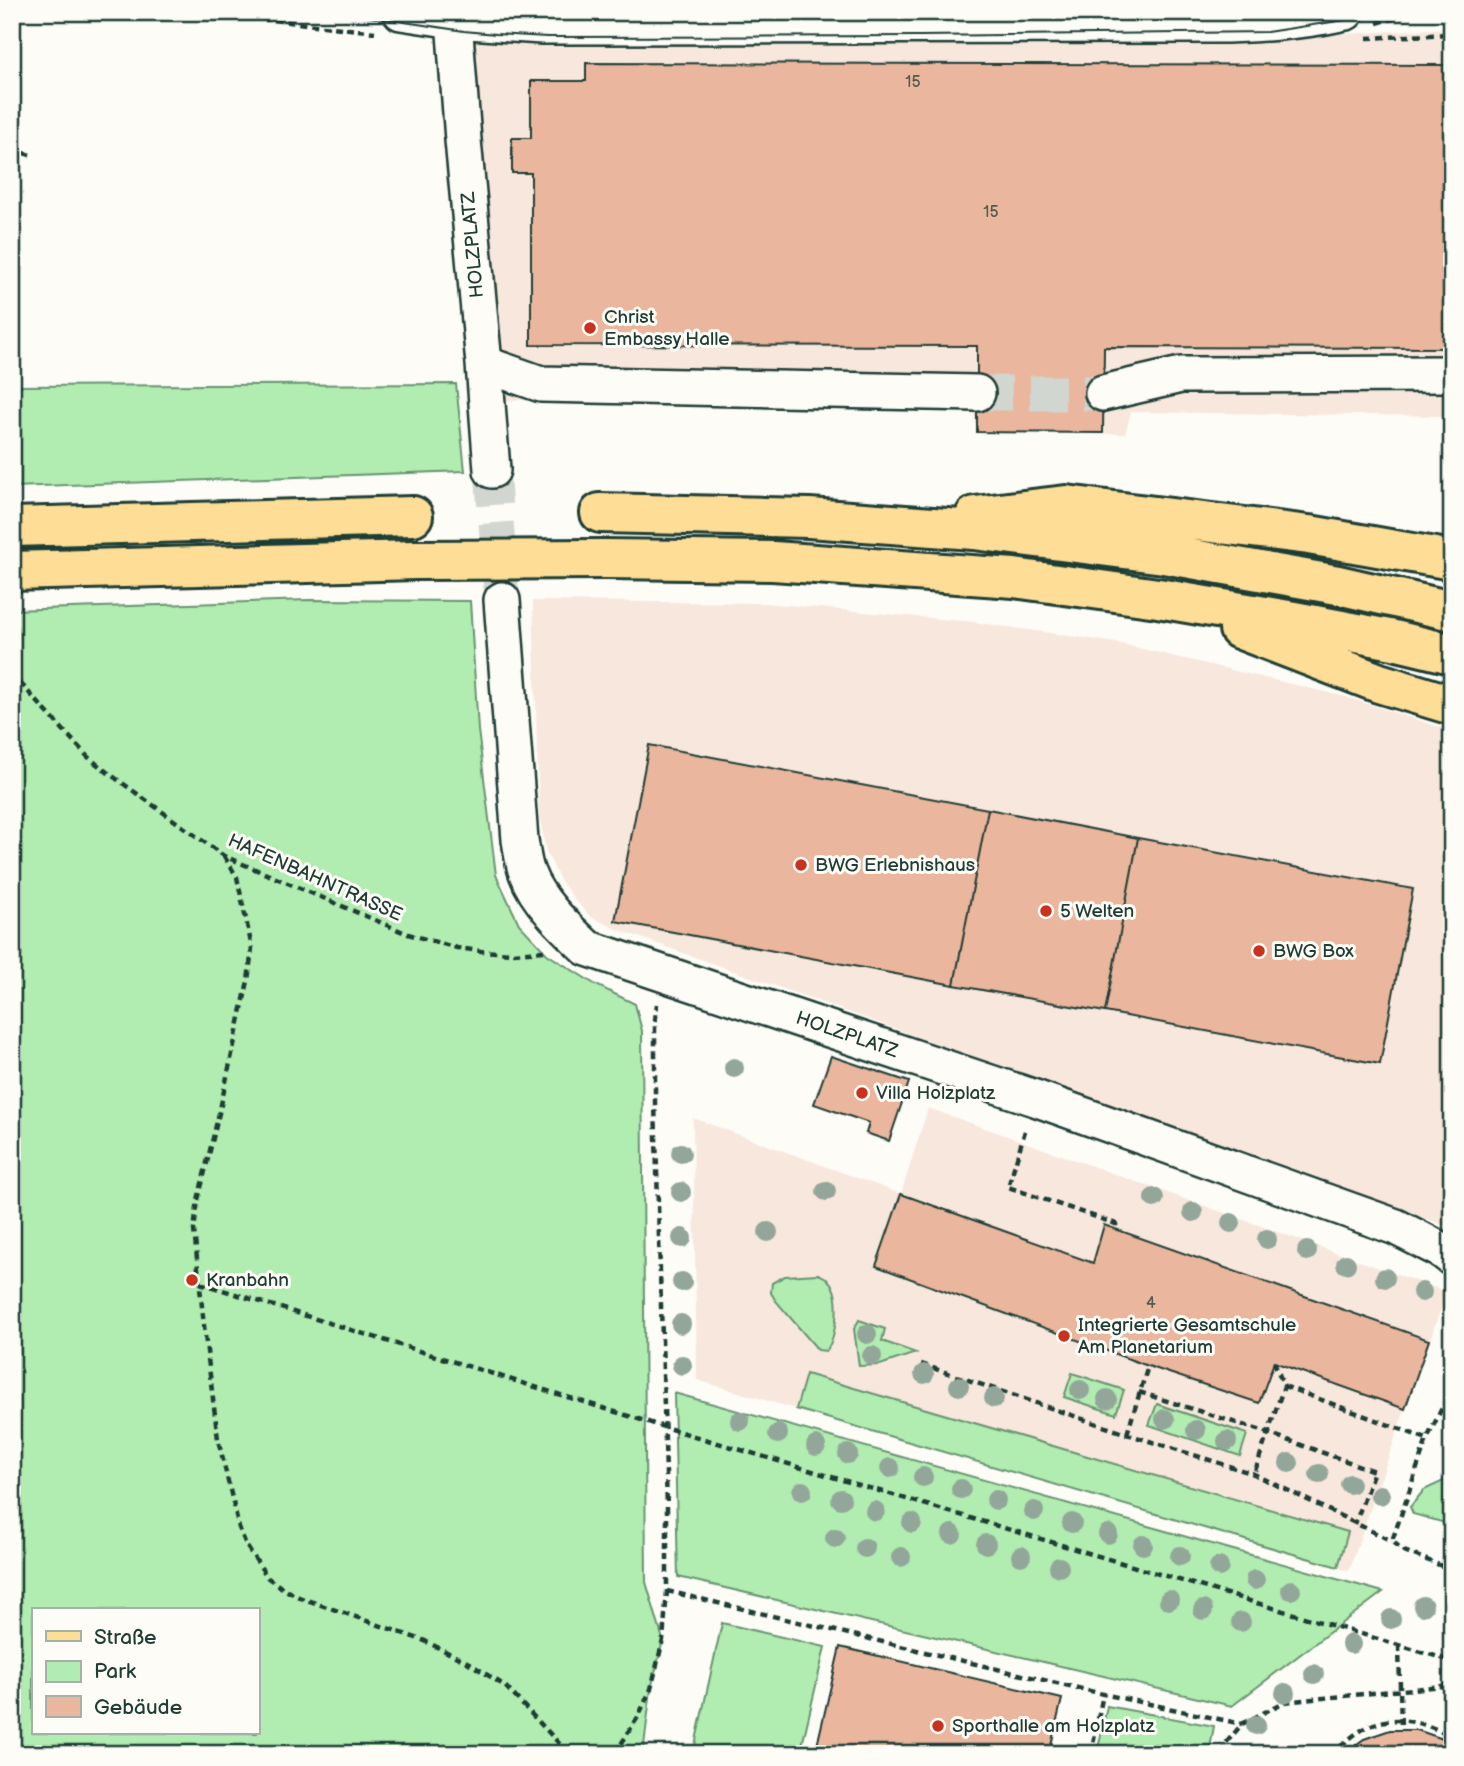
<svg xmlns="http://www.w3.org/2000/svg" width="1464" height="1766" viewBox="0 0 1464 1766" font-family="'Balsamiq Sans',sans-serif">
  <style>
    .built { fill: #f8e7dc }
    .green { fill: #b1ecb1; stroke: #689472; stroke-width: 2; fill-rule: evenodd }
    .building { fill: #ebb69e; stroke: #1f3d34; stroke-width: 2 }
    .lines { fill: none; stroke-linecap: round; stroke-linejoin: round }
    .minor-tunnel { stroke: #d1d6d0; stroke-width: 35; stroke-dasharray: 35 18; stroke-linecap: butt }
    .minor-casing { stroke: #1f3d34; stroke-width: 40 }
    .major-casing { stroke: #1f3d34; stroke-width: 44 }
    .path { stroke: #1f3d34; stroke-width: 4.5; stroke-dasharray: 7 5; stroke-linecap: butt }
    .minor { stroke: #fdfcf7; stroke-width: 35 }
    .major { stroke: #fedd96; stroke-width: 38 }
    .tram { stroke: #1f3d34; stroke-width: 2 }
    .major-bridge-casing { stroke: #1f3d34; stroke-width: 44; stroke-linecap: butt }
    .major-bridge { stroke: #fedd96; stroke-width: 38 }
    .tree { fill: #93a69a }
    .poi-dot { fill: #c8321e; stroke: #fdfcf7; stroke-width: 2.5 }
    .labels { text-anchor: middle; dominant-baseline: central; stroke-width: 6; stroke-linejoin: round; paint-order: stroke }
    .number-label { font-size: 16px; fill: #525b4e }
    .street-label { font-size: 19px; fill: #1f3d34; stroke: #fdfcf7 }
    .poi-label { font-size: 19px; fill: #1f3d34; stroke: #fdfcf7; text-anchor: start }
  </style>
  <rect width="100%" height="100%" fill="#fdfcf7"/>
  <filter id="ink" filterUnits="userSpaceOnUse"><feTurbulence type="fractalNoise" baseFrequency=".0143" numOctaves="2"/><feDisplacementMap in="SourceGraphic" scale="14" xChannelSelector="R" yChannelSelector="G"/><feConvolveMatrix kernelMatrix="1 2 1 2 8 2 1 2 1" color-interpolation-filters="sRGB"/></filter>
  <g filter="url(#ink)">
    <path class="built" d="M1452,28v388l-321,-4 -6,22 -148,-2 -5,-28 -476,-4 -31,-358 806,-4z
      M533,601l231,2 209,19 144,21 229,54 106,34v497l-833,-298 -28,-13 -16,-17 -15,-20 -14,-29 -7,-38z
      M928,1108l519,184 -42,117 -56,162 -652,-191 -4,-262 208,76z"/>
    <path class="green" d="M456,384l9,87 -453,16v-101z
      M309,600l161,1 8,129 18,145 23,49 28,30 49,31 39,19 7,27 4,551 17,58 -12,49 -8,65h-631v-1144zM257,1610v123h-224v-123z
      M818,1274c4,2 8,3 10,6 14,13 9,58 -2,71l-8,-1 -42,-49 -5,-8 1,-10 13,-7z
      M859,1320l26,9 -3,12 34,12 -36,12 -21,1 -5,-37z
      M1072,1373l52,17 -8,24 -52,-17z
      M806,1374l542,158 -10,35 -542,-158z
      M674,1393l709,199 -151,114 -554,-129z
      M1157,1404l90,30 -7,22 -91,-31z
      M1452,1477v48l-39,-11 -3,-7 14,-17z
      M722,1623l103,24 -25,107h-107z
      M1107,1706l107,20 -5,28h-112z"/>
    <path class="building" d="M586,63l866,2v283l-348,-1 -1,86 -126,-1v-86l-446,-1v-172h-19v-35h19v-57h55z
      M649,745l339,64 -34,176 -339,-64z
      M988,809l150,29 -33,174 -151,-27z
      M1138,838l275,51 -33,175 -275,-52z
      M831,1056l78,26 -20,59 -23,-8 3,-10 -55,-19z
      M901,1194l192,69 11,-38 325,115 -24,69 -131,-47 -15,41 -111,-37 -272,-100z
      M840,1647l222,52 -13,55h-234z
      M1390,1730h27l26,9 9,6v9h-109l21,-15z"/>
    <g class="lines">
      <path class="minor-tunnel" d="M977,393h126
        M492,470l10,130"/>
      <g class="minor-casing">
        <path id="minor" d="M401,12l53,8 88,6 685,-1c40,-1 79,-4 119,-13
          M454,20l9,120 21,224 8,106
          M484,364l57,20 436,9
          M1103,393l78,-18 271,-1
          M502,600l18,240c2,11 3,23 7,33 10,28 39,55 60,75l448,150 361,129 47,24 9,7"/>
      </g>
      <g class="major-casing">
        <path id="major" d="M600,513l209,5 165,12 190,24 174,31 114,26
          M975,516l91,-11 243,30 143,25
          M12,527l401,-11
          M604,559l169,2 241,17 144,20 136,23 100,19 58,14
          M12,571l404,-11
          M1239,629l140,54 73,22"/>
      </g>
      <path class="path" d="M203,12l172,20
        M1377,23l39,-11
        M1367,38l85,-4
        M12,149l18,6
        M12,674l76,83 19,15 117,84 184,78 49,14 24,3 31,2 32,-2
        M224,856l13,21 15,71 -4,33 -28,128 -22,91 -4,30 11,105 13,104 21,89 8,19 21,31 17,12 16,8 124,43 44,22 36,23 64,68
        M1445,918l7,2
        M1025,1131l-17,56 108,37v5
        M200,1283l464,144 788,234
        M1274,1362l10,24 -16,47 106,38 -19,53
        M921,1364l206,70 127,40 138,67
        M1284,1386l143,53
        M1452,1387l-25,52 -35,102 12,10 48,19
        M1139,1392l129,41 -14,41
        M1127,1434l21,-68
        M667,1591l436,103 139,30
        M1399,1645l2,85
        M615,1754l23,-37 13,-28 12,-49 4,-49v-83l-12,-405v-83l2,-16
        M1091,1754l12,-60
        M1223,1754l3,-11 16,-19 42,-22 168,-17
        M1332,1754c13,-12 28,-26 46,-31 24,-8 53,2 74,14"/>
      <use href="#minor" class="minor"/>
      <use href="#major" class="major"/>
      <path class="tram" d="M338,12l126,19 32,3 51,3 374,-1 346,-4 78,-12 27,-8
        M520,12h376
        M1210,12h60"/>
      <g class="major-bridge-casing">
        <path id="major-bridge" d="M416,560l188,-1"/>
      </g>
      <use href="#major-bridge" class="major-bridge"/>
    </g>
    <g class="tree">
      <circle cx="734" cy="1068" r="10"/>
      <circle cx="681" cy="1153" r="10"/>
      <circle cx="826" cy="1191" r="10"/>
      <circle cx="681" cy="1192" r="10"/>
      <circle cx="1154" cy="1198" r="10"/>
      <circle cx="1193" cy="1212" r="10"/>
      <circle cx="1231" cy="1223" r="10"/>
      <circle cx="768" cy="1232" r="10"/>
      <circle cx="682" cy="1238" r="10"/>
      <circle cx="1267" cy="1239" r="10"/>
      <circle cx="1307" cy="1251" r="10"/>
      <circle cx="1346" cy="1264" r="10"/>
      <circle cx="1385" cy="1278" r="10"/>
      <circle cx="682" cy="1282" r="10"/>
      <circle cx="1422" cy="1292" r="10"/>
      <circle cx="681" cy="1324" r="10"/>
      <circle cx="867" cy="1334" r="10"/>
      <circle cx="872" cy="1356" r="10"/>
      <circle cx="682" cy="1365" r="10"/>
      <circle cx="924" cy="1374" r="10"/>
      <circle cx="959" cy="1386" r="10"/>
      <circle cx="1080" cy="1390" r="10"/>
      <circle cx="994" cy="1398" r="10"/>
      <circle cx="1107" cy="1399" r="10"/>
      <circle cx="1165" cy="1419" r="10"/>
      <circle cx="740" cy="1421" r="10"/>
      <circle cx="1196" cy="1430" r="10"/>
      <circle cx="778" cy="1434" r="10"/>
      <circle cx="1227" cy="1441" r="10"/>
      <circle cx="816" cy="1446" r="10"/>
      <circle cx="848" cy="1454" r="10"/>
      <circle cx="1289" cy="1463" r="10"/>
      <circle cx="890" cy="1468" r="10"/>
      <circle cx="1319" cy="1474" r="10"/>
      <circle cx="923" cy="1477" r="10"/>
      <circle cx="1350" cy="1484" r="10"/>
      <circle cx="961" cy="1489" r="10"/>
      <circle cx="802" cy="1491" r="10"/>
      <circle cx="1380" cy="1495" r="10"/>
      <circle cx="841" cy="1499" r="10"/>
      <circle cx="996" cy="1500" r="10"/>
      <circle cx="875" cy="1511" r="10"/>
      <circle cx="1034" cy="1511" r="10"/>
      <circle cx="912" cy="1523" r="10"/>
      <circle cx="1072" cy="1523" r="10"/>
      <circle cx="952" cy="1534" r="10"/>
      <circle cx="1108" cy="1534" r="10"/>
      <circle cx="835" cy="1538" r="10"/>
      <circle cx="986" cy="1544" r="10"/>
      <circle cx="1143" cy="1545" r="10"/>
      <circle cx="865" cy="1548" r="10"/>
      <circle cx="1021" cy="1556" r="10"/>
      <circle cx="1180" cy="1556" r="10"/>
      <circle cx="901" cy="1557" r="10"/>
      <circle cx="1059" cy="1567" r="10"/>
      <circle cx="1219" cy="1567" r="10"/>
      <circle cx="1255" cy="1580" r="10"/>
      <circle cx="1291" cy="1590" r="10"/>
      <circle cx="1169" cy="1600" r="10"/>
      <circle cx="1423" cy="1606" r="10"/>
      <circle cx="1203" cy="1610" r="10"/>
      <circle cx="1391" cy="1619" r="10"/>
      <circle cx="1241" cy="1622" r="10"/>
      <circle cx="1351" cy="1644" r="10"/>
      <circle cx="1314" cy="1674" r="10"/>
      <circle cx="1285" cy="1693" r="10"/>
      <circle cx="1256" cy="1725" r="10"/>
    </g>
  </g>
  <g class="poi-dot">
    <circle cx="590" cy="328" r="7"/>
    <circle cx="801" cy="865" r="7"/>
    <circle cx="1046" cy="911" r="7"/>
    <circle cx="1259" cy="951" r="7"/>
    <circle cx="862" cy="1093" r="7"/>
    <circle cx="192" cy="1280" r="7"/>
    <circle cx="1064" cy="1336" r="7"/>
    <circle cx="938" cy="1726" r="7"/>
  </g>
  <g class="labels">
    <g class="number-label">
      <text x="913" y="82">15</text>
      <text x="991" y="212">15</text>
      <text x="1151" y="1303">4</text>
    </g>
    <g class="street-label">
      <text transform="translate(473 245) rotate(-95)">HOLZPLATZ</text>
      <text transform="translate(315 878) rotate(24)">HAFENBAHNTRASSE</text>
      <text transform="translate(847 1035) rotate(19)">HOLZPLATZ</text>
    </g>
    <g class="poi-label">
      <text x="604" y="317">Christ<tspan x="604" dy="22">Embassy Halle</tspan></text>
      <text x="815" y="865">BWG Erlebnishaus</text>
      <text x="1060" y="911">5 Welten</text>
      <text x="1273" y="951">BWG Box</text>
      <text x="876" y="1093">Villa Holzplatz</text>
      <text x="206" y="1280">Kranbahn</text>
      <text x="1078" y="1325">Integrierte Gesamtschule<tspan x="1078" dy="22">Am Planetarium</tspan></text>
      <text x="952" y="1726">Sporthalle am Holzplatz</text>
    </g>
  </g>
  <rect width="1464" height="1766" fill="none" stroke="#fdfcf7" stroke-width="42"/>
  <rect x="21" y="21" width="1422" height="1724" fill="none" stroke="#1f3d34" stroke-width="2.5" filter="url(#ink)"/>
  <rect x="32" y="1608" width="228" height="126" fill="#fdfcf7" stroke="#a4b0a9" stroke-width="2"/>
  <rect x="46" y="1631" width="35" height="10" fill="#fedd96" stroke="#a4b0a9" stroke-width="2"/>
  <text x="94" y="1644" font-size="21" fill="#1f3d34">Straße</text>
  <rect x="46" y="1661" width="35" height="21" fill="#b1ecb1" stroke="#a4b0a9" stroke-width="2"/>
  <text x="94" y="1678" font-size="21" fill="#1f3d34">Park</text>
  <rect x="46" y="1696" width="35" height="21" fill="#ebb69e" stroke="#a4b0a9" stroke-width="2"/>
  <text x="94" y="1714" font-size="21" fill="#1f3d34">Gebäude</text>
</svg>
